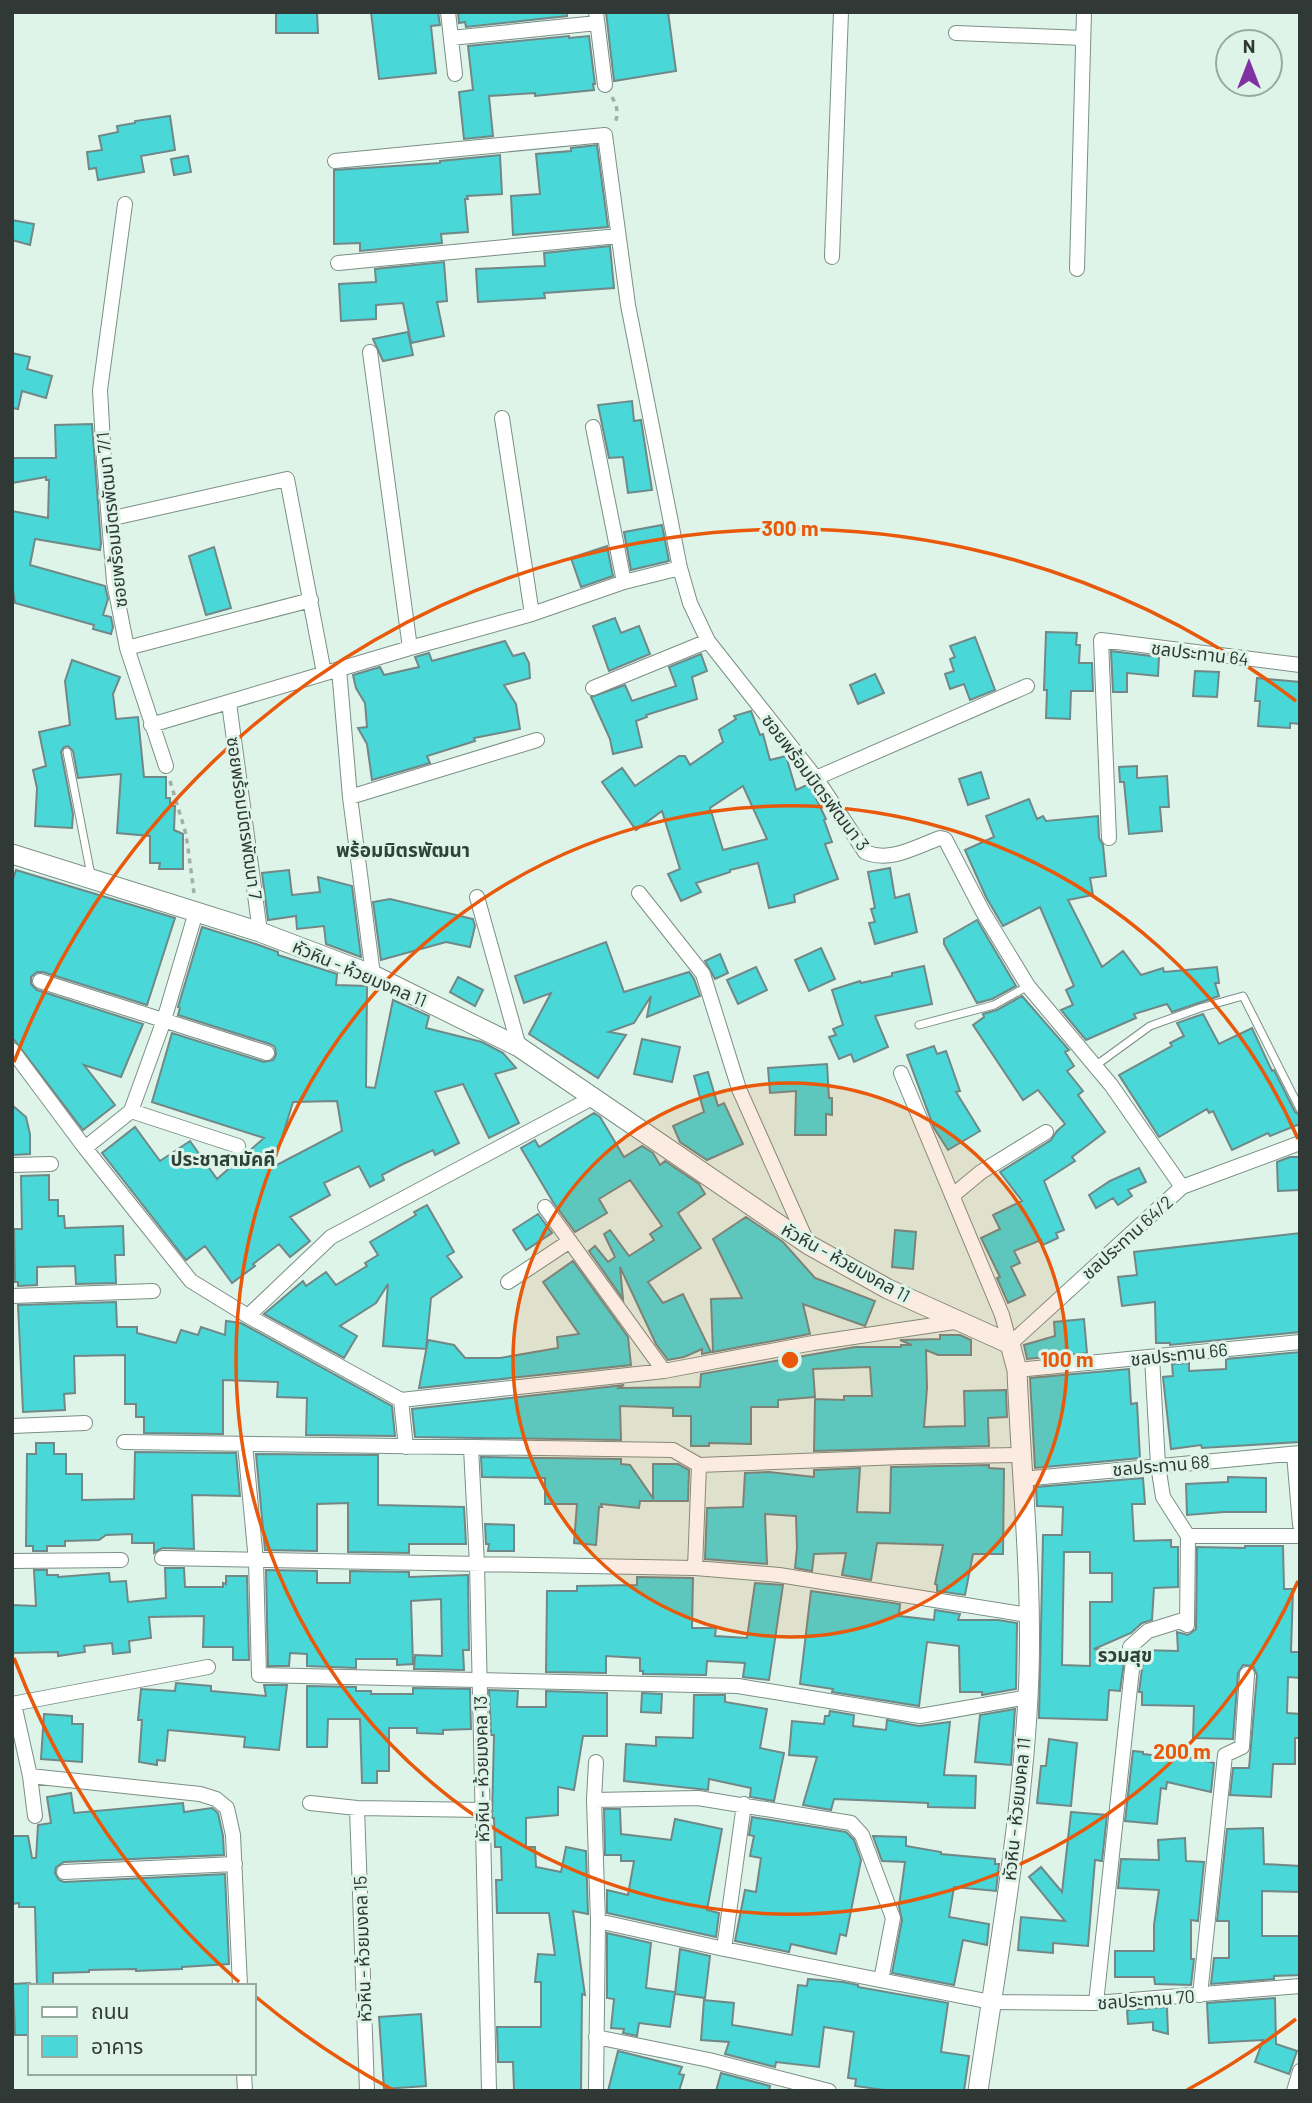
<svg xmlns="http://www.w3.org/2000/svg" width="1312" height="2103" viewBox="0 0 1312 2103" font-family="Barlow,'Noto Sans Thai',sans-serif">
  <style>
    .building { fill: #4ad7d7; stroke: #708887; stroke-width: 2; fill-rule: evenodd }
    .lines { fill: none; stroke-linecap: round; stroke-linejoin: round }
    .service-casing { stroke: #7b8f86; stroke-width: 9 }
    .minor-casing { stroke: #7b8f86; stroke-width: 16 }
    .tertiary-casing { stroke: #7b8f86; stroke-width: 21 }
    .path { stroke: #9fb0a8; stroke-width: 3.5; stroke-dasharray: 5 5; stroke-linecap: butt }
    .service { stroke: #fff; stroke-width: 7 }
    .minor { stroke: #fff; stroke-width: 14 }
    .tertiary { stroke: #fff; stroke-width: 19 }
    .ring { fill: none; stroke: #e8590c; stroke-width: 3.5 }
    .labels { text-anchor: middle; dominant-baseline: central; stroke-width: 6; stroke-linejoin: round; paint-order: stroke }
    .street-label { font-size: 18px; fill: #303935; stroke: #def4e9 }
    .neighbourhood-label { font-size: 19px; font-weight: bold; fill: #2f4139; stroke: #def4e9 }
    .centre { fill: #e8590c; stroke: #def4e9; stroke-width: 3.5 }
    .ring-label { font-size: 21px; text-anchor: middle; font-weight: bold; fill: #e8590c; stroke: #def4e9; stroke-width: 6; stroke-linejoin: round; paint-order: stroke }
  </style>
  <rect width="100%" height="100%" fill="#def4e9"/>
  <path class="building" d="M276,12h41l1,21h-42z
    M371,12h67l2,13 -9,1 5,47 -57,6z
    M458,12h109v4l-101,11 -1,-5 -6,1z
    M606,12h62l8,59 -62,10z
    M569,36v2l20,-2 6,48h-2l1,6 -59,6v-3l-46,3 4,40 -29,3 -5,-47 14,-2 -5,-44z
    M170,116l5,34 -34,6 3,16 -46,8 -2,-12 -7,1 -2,-17 15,-2 -3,-14 19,-4 -1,-6 18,-3v-2z
    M597,145l11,82 -95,8 -2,-39 29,-2 -4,-40 35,-3v-3z
    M500,155l2,39 -35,2 1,3h-3l3,33 -27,2 1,9 -82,8v-8l-26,1v-74l106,-7v-2z
    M188,156l3,16 -17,3 -3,-16z
    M12,220l22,4 -4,21 -18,-5z
    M610,246l4,42 -70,5 1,5 -67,4 -2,-33 69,-3 -1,-13z
    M444,262l3,39 -10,1 7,34 -33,7 -8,-40 -27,2v14l-35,2 -2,-37 37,-2 -1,-13z
    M408,332l5,23 -30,6 -10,-22z
    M12,353l18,4 -3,12 25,7 -6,22 -24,-7 -4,18 -6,-1z
    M632,401l2,20 7,-1 11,70 -24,3 -5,-36 -14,1 -11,-53z
    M92,424l9,119 -1,7 -65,-11 -5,26 75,21 3,13 -5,16 8,2 2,10 -2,7 -18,-5 1,-4 -79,-22 -3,-18v-74l36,7 1,-38h-3v-3l-34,6v-25h44l-1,-33z
    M662,525l7,36 -38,9 -7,-38z
    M607,546l6,30 -32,11 -10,-29z
    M214,547l17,61 -25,7 -17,-59z
    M615,618l6,15 18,-7 11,28 -41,17 -16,-45z
    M1046,632l31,1 -1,12h4l-1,18h13l1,28h-22l-1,28 -24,-1 1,-28h-3z
    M975,637l20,53 -25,10 -6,-16 -14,5 -5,-15 9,-3 -4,-12 5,-2 -5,-11z
    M505,641l8,15 11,-3 5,10 1,15 -26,7 12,19 4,25 -46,9 1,3 -48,15 3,7 -58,17 -5,-36 -9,-16 9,-1 -2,-24 -9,-15 -3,-13 27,-8 4,8 35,-8 -4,-10 14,-4 3,8z
    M1111,651l48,6 -1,19 -31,-3v19h-14z
    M701,654l6,17 -15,6 5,22 -51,16 1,2 -11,4 6,26 -29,7 -3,-15 -19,-42 34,-12 7,16 44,-15 -7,-19z
    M72,660l48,17 -7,17 3,25 22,-2 6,60h22v21h4v8h5l-1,24 9,4v35h-24l1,-6h-10v-27l-33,-3 4,-59 -43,4 -5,-27 -5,-5 -4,1 -3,5 12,62 -1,14 -37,-2 2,-38 -4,-18 13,-4 -7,-34 31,-7 -5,-44z
    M1195,671l24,1 -2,25 -24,-1z
    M875,674l9,19 -26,11 -8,-19z
    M1257,678l43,4v42l-10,-1v5l-32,-2 2,-25h-5z
    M751,711l9,24 3,-1 7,26 16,-4 10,34 13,-6 3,6 14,29 -2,1 8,22 -7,2 13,35 -44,16 1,7 -26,6 -11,-45 -28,7v2l-34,11 5,9 -20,9 -13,-27 12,-5 -18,-58 -26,19 -34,-48 20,-14 13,18 44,-30h6l5,9 33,-23 -4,-12 17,-11 -2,-3zM743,786l24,53 -44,11 -13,-42z
    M1137,766v12l30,-2 2,31h-9l2,24 -33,3 -5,-52h-4l-1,-15z
    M981,772l8,26 -21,7 -9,-26z
    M1029,799l8,20 6,-3 3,5 52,-5 1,22 4,7 3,31 -16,2 3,17 -25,5 34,67 21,-16 18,24 22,-7 1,4 53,-5 2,16h-4l4,13 -47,16 -5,-8 -33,10 2,4 -50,22 -25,-30 12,-5 -7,-15 8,-4 -34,-79 -37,19 -17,-29 -21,-47 29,-13 -8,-21z
    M890,868l5,30 14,-4 8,38 -42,12 -6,-21 6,-1 -4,-13 4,-1 -7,-36z
    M16,870l159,48 -28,87 -104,-33h-6l-6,5v7l6,6 106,34 -22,53 -37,-12 31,40 -32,25 -71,-93v-155z
    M289,870l3,25 28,-3 -2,-15 34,9 9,71 -35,-13 -2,-18 -27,3 -1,-13 -28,4 -6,-47z
    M390,899l83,20 2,7 -5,21 -24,-5 -65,18 -8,-58z
    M977,920l39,66 -24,13 -15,4 -33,-59v-5z
    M202,927l54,17 22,8v3l59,19 -1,11 31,1 -1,101 9,1 18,-88 36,16 -3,12 56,14 21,11 13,15 -21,6 24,49 -30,15 -26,-54 -28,8 24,51 -24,12 -2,-5 -32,15 -19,10 2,5 -14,7 -11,-21 -35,17 6,12 -40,22 20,24 -20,16 -11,-13 -26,20 2,2 -23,17 -27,-37 -19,14 -84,-107 33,-26 25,34 30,-20 27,38 47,-41 -112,-36 20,-69 92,29 9,-2 3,-5 -1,-8 -5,-3 -92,-29 2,-7 -2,-1zM337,1101l5,30 -69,36 20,-65z
    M606,942l18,50 65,-20 5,7 6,17 -53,21 4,-21 -17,27 -25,9 17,3 -28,43 -69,-44 22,-41 -27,10 -9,-27z
    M821,948l14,31 -26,12 -14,-31z
    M720,954l8,19 -13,6 -10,-18z
    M924,966l8,38 -57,12 13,31 -34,15 -3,-8 -12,5 -10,-22 7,-2 -3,-6 10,-4 -11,-35 28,-9 1,2 31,-7v-3z
    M756,967l11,23 -29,14 -11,-24z
    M458,977l25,13 -8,16 -25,-14z
    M1022,996l47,54 -4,2 9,14 -7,5 16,20 -5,4 27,37 -33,25 3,4 -31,20 20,49 -8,3 2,5 -15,7 -2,-5 -27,11 6,12 -9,4 14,28 -17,8 -11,-25 3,-1 -19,-39 19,-9 -7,-14 29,-14 -22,-29 51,-32 6,-9 8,-7 -27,-34 -15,10 -50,-75 11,-8 -1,-3 14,-4z
    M1203,1014l16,30 33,-16 20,43 2,-1 21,42 5,3v9l-30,12 -2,-3 -36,17 -19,-39 -4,2 -2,-4 -48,28 -40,-62 53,-29 -2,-3 14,-7 -7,-13z
    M642,1039l38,8 -8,35 -38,-8z
    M934,1046l3,8 9,-3 14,40 -4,1 24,39 -32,19 -14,-22 -27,-73z
    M827,1064l2,34h3v17l-6,-1v21h-31l1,-44 -26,2 -2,-25z
    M708,1072l10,34 6,-3 19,41 -36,16 -27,-18 -7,-16 31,-14 -10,-36z
    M12,1105l14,12 4,17v20l-18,1z
    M594,1113l6,4 24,40 18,-11 11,7 7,12 5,-4 34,23 6,10 -27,19 23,35 -53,34 15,21 20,-9 28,58 -9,2v-5l-18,8 -16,3 -12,-16 -36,-77 3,32 -34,-48 6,-5 13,16 7,-5 -11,-23 6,-4 19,26 25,-16 -4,-6 12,-8 -32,-46 -31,19 8,14 -32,19 -22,-30 -32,-54 14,-8 4,7z
    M1290,1157h10v33l-22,1 -1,-29z
    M1139,1168l7,14 -18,8 4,6 -14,9 -5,-7 -17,10 -7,-13 21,-14z
    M49,1175v25h9v16h6l1,12 58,-2 1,29h-9l1,28 -40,1 -1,-18 -38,1v18l-19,1v-4h-3l-1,-53h8l-1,-53z
    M427,1205l27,47 -7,4 15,21 -31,21 -5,51 -43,-3 5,-62 -12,19 -36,23 17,10 -13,22 -80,-44 39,-33 3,5 20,-14 10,13 31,-19 -2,-3 13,-8 -8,-13 46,-27 -2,-3z
    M538,1214l14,19 -26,17 -13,-20z
    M746,1217l37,25 32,36 60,23 -10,25 -62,-22 7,30 -97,18 -2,-53 31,-1 -29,-59z
    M895,1230l21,2 -3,37 -21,-2z
    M1300,1233v99l-130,13v-2h-14l-1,-41 -33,4 -4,-29 19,-2 -3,-23z
    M573,1261l55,76 3,28 -212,23 9,-48 26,5 11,13h35l58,-10 -1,-11 22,-3 -36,-52z
    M116,1302l1,25h20v6l39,10 5,-13 17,5 3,-8 24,8 1,-14 15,2 151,83 3,30 -89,-1 1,-37 -30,-1 1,-15 -55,-2v54l-79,-1v-16h-8v-13h-11v-49l-51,1 1,37 -11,1 1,16 -42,2 -5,-107z
    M1084,1319l3,34 -60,6 -3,-14 31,-9 -1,-14z
    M940,1335h20l11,5v15h-33l-12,-5 1,38 -3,39 41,-1 -1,-35 42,-1 1,27 -19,1 1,28 -175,5 1,-52 29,1v-4h28l-2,-29 -57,2 2,28 -37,3v7h-27v37l-42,-1v3h-18v-30h-18v-8l-53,-2 1,34 -206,-3 -3,-28 212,-24 -5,3 81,-1 1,-13 154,-27h46v-2h11l-12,-5 40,-1z
    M1300,1352v90l-98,6 -1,-3 -30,4 -8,-72 10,-1 -1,-12 17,-1v8l37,-2v-10z
    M1129,1369l2,35 6,-1 3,55 -105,10 -5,-90z
    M36,1443h18v11h12v20h16v26l52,-1 1,-47 101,1 4,43 -48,-1 2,54 -32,-1 -8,5v-10h-22v-9l-26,1 -7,5 -34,1v5h-18v5h-14v-5h-7l1,-92h9z
    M256,1454l122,1v50l86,2 2,37h-57v9l-61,-1v-49l-31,1v47l-52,-1z
    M481,1457l140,2v5l9,1 23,33v-34h25l11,6 -1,31h-48l-1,7 -38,-4 1,3h-3l-3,38 -22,-2 3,-39h-32v-26l-63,-1z
    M989,1465v3l15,1 -1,85h-30l-8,41 -28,-4v-6l-2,-1 8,-39 -66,-2 -6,37 -29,-5 4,-22 -32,1 -2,17 -17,-3 2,-20 -1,-32 -31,-2 2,50 -62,-5 2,-51 36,-1 2,-34 24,-1 45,5v-7l46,-2 -3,44 33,1 1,-46z
    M1228,1477l38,1v34h-42l-37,3 -1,-31 42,-2z
    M1143,1478l2,26h-13l2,37 37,-1v7h7v40l-24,1 -2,32 -10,3 -11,10 -37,16 27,1 4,5 -5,36 -11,-1 -2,30 -68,-2 4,-183h19l1,-28 -26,-1 -1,-19zM1064,1552h26v21h22v29h-22v64l-28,-1z
    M485,1524l29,1v26h-26l1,-7h-3z
    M1245,1546h38l1,43h9l-2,63h9v26l-12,-1 -1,36 13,1v24h-5v26h-22l-2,33 -41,-2 3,-27h16l8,-93 -4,-9 -10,-1 -5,8 -5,66 -40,-1 1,-32 -52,-1v-13h-3l4,-31 -4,-9 2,-2 37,1 -1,-19 11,3 8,-6 1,-82 48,1z
    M165,1568h19l1,19h38v-4l3,1v-8h21l2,84h-16v-13h-30l1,-31 -55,1 2,21 -22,3 1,11 -17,2 -1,-11 -28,3 1,6 -27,4v-4l-46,1v-48l24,1 -2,-36h13v5h11v2l51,-4 1,9 16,-1 2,21 38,-4z
    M266,1570l51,1v12h33v-12l59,1v5l59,-2 1,75h-6l1,20 -50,-1 1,-14 27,1 -1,-57 -30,2 2,63 -16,1v-6h-41v9l-49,-2v-12l-17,-1 -1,13h-21z
    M637,1577l56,1 -1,50h24l-1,8 32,2 8,-55 28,2 -14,95 -26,-3 2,-14 -38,-2 -1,14 -63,-1v-3h-3v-13l-34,-2v17l-60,-1 1,-81h30v-5l60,-1z
    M811,1591l89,13 -1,12 35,4 1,-10 25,4 -2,6h40l19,3 -1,66 -34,6v-3h-22l-1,-46 -32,-4 -8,64 -87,-14 1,-3 -33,-5z
    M176,1683l35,3v5l55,5 -2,-11h23l-8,65 -35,-3 1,-10 -77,-7 -3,31 -8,-1v5l-18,-3 3,-42h-4l3,-31 34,2z
    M307,1686l49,1v4h15v3h42v-6l57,1 1,40 -28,1v4l-26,-1v-5h-28v43h-12v12h-15l-2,-64h-32l-1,28h-20z
    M489,1690l29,1 -1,16h29v-16l61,2v43h-24l-9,54 -16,-3v28l-32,3v29h9l1,20 25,5 5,-25 20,4 2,63 -15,-3 12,84 -3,-1 -1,97 -67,-1 -1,-28h-15l-1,-35h44v-45h-6l3,-28 17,1 -6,-42h-52l-1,-33h6l-1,-33h-6l-1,-29h-2l2,-83h-3z
    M642,1693l20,1 -1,19 -20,-1z
    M694,1695h31v7l42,7 -7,39 24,5 -10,48 -24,-4 1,-9 -42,-9 -1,11 -84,-9 2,-37 30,2v-9l37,1z
    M1015,1709l-4,56 -36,-3 5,-47z
    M830,1711l24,4 -1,11 33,4 1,-10 32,6 31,-4 -6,53 32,1 -1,32 -47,-1v-4l-94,-4 -3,11 -28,-5 14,-48 -28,-2 3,-34 32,3 1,-8h4z
    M44,1714l28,2v8h11l-1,38 -41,-3z
    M1049,1739l28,4 -6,63 -34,-3 4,-37h5z
    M1133,1751l10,1v2l34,4 1,-3 36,8 -3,29 -44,-10 -1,7 -5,-1 -4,36 -32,-3z
    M71,1793l3,20 109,-10 1,9 28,-4 6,5 5,23 1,19 -160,7 -8,5 -1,6 4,7 5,2 161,-8 4,90 -47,3v2l-46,2v-2l-47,1v2l-36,1v13h-16l-2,-79h-16v-4l-7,1v-68h16l4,22h4l2,-33 13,-2 -4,-26z
    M604,1809h16l1,25 50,6 4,-21 47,10 -15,81 12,3 -3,24 -109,-24v-23l21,5 6,-34h-13v-6h-16z
    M1071,1812l36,3 -5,46 -7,-1 -7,86 -35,-3v10l-35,-3 3,-33 44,4 -36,-44 12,-10 21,25z
    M752,1817l94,15 8,8 7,20 -15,76 -6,-2 -4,20 -45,-10 -2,8 -54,-11 10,-51 11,2 5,-34 -11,-2 4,-20 -5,-1z
    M1263,1828l1,36 36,2v26l-38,-1v45h38v39l-26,1v3l-63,5 3,-26h15v-37h-12l10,-92z
    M873,1836l33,1v9l35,6v2l54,5v5h4l-3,27 -42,-4 -5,30 40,7 -2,21 -24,-5 -9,45 -62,-12 10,-53 -3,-14 6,-44 -23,-1z
    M1185,1838l1,23 18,1 -6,59 -7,-1v39h3l-3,26 -36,-1 -1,-7h-39v-26h39v-26l5,-35 -41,-2 3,-29 38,1 -1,-20z
    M607,1933l44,10 -5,45 29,4 -5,35 -31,-4 -2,13 -14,-3 1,-4 -13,-1 3,-29 -7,-1z
    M680,1949l30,7 -5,42 -30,-4z
    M808,1979l35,3 15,3v2l90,16 -7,49 28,4 -5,35h-73l-36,-5 1,-7 -8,-1 6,-46 -30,-5 -5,40 -43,-5 -1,5 -50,-13 4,-12 -28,-2 3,-40 30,3 -2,22 60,10 6,-50 9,1z
    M30,1983v52h-15l-2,-51z
    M1275,1998l1,46 21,7 -8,23 -34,-12 8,-22 -54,3 -2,-40z
    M1167,2007l1,27 -15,-4v-8l-25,2 -1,-14z
    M421,2014l5,72 -42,3 -5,-72z
    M618,2051l64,16 -3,7 5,1 -5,16h-71z
    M721,2073l49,13 -1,5h-53z"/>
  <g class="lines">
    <g class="service-casing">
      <path id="service" d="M67,752l24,123
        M919,1025l75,-20 34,-19
        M1095,1066l55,-40 50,-18 43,-12 57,113"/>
    </g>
    <g class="minor-casing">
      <path id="minor" d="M448,12l7,62
        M596,12l9,73
        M956,33l127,5
        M451,38l146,-15
        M335,161l270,-26 23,170 52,263 10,35 18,38 108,137 49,74c25,11 50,-5 75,-14l5,1 38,73 45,74 83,99 71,102
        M125,204l-25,186 4,71 10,121 13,66 39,118
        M832,257l9,-245
        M338,263l280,-27
        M1077,269l7,-257
        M370,352l40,296
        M502,418l30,196
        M593,427l31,155
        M109,519l178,-40 37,194
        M127,648l184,-48
        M339,669l11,128 23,178
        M593,688l115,-47
        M229,703l31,229
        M151,725l259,-77 122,-34 92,-32 56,-14
        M816,778l211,-92
        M350,797l187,-57
        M1109,838l-8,-198 199,25
        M639,893l64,81 36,115 69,155
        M477,897l42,150
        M40,981l227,72
        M12,1050l73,98 106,133 57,35 153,84 5,47
        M901,1073l101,242 8,29 172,-157 118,-44
        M131,1111l107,35
        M85,1148l46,-37 33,-91 32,-108
        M12,1165l39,-1
        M952,1196l29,-24 65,-40
        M545,1207l119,164
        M508,1282l62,-41
        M12,1296l141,-5
        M248,1316l83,-79 263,-140
        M1152,1357l6,108 5,32 25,39h112
        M1017,1370l283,-28
        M401,1400l263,-29 149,-28 148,-22
        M12,1426l73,-3
        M124,1442l549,8 26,15 -4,103 84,7 249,40
        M245,1444l11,117 3,114 479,11 182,30 108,-19
        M471,1448l6,116 12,527
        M1294,1454l6,71
        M699,1465l202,-8 119,-2
        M1022,1479l278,-26
        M162,1558l533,10
        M12,1561l109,-1
        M1130,1647l18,-16 32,-10 7,4 1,-89
        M12,1704l196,-37
        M14,1704l16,72 170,18 16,5 11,9 6,27 7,151
        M596,1762l-2,38 4,121 -2,170
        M30,1776l5,40
        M594,1800l104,-2 153,25 11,12 31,83 -12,62
        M310,1803l47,5 125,2
        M357,1808l10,283
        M64,1872l171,-8
        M598,1921l126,28 267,53 105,1 204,-17
        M724,1949l20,-145
        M1200,1995l25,-240 17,-8 5,-73
        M1096,2003l37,-343
        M596,2037l113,23 120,31
        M244,2073l1,18
        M1294,2091l6,-20"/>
    </g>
    <g class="tertiary-casing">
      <path id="tertiary" d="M12,854l248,78 113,43 146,72 290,198 79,44 122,55 7,26c4,108 17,219 11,327 -7,132 -31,263 -50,394"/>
    </g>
    <path class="path" d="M612,97c5,9 7,16 3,26
      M170,781l16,53 8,59"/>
    <use href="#service" class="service"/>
    <use href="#minor" class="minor"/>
    <use href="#tertiary" class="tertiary"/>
  </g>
  <circle cx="790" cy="1360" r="277" fill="#e8590c" fill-opacity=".12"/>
  <g class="ring">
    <circle cx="790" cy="1360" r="277"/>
    <path d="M1298 1581A554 554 0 1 1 1298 1139"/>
    <path d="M1296 2019A831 831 0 0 1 1187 2090M393 2090A831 831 0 0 1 256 1997M239 1982A831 831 0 0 1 14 1658M14 1062A831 831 0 0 1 1296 701"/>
  </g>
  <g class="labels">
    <g class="street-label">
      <text transform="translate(111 520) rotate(-96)">ซอยพร้อมมิตรพัฒนา 7/1</text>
      <text transform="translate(1200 653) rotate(7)">ชลประทาน 64</text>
      <text transform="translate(816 782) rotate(53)">ซอยพร้อมมิตรพัฒนา 3</text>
      <text transform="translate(245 818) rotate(82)">ซอยพร้อมมิตรพัฒนา 7</text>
      <text transform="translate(360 973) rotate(23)">หัวหิน - ห้วยมงคล 11</text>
      <text transform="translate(1127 1237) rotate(-42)">ชลประทาน 64/2</text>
      <text transform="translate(846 1262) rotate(29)">หัวหิน - ห้วยมงคล 11</text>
      <text transform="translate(1179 1354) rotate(-6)">ชลประทาน 66</text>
      <text transform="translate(1161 1465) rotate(-5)">ชลประทาน 68</text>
      <text transform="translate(481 1769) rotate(-91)">หัวหิน - ห้วยมงคล 13</text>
      <text transform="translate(1016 1809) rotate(-84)">หัวหิน - ห้วยมงคล 11</text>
      <text transform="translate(362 1949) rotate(-92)">หัวหิน - ห้วยมงคล 15</text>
      <text transform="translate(1146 1999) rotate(-4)">ชลประทาน 70</text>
    </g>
    <g class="neighbourhood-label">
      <text x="403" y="849">พร้อมมิตรพัฒนา</text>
      <text x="223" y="1158">ประชาสามัคคี</text>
      <text x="1125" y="1654">รวมสุข</text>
    </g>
  </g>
  <circle cx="790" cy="1360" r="10" class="centre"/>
  <g class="ring-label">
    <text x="790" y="536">300 m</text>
    <text x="1067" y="1367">100 m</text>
    <text x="1182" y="1759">200 m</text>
  </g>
  <rect width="1312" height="2103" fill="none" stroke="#303935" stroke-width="28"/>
  <rect x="28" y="1984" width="228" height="91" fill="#def4e9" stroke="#98a9a1" stroke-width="2"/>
  <rect x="42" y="2007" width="35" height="10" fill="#ffffff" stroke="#98a9a1" stroke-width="2"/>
  <text x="91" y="2019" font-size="21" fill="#303935">ถนน</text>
  <rect x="42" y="2036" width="35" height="21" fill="#4ad7d7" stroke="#98a9a1" stroke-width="2"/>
  <text x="91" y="2054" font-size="21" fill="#303935">อาคาร</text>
  <g transform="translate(1249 63)"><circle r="33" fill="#def4e9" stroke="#98a9a1" stroke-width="2"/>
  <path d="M0-5L12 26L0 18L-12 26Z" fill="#8131a1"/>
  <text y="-10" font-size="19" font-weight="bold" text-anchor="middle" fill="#303935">N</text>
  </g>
</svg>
